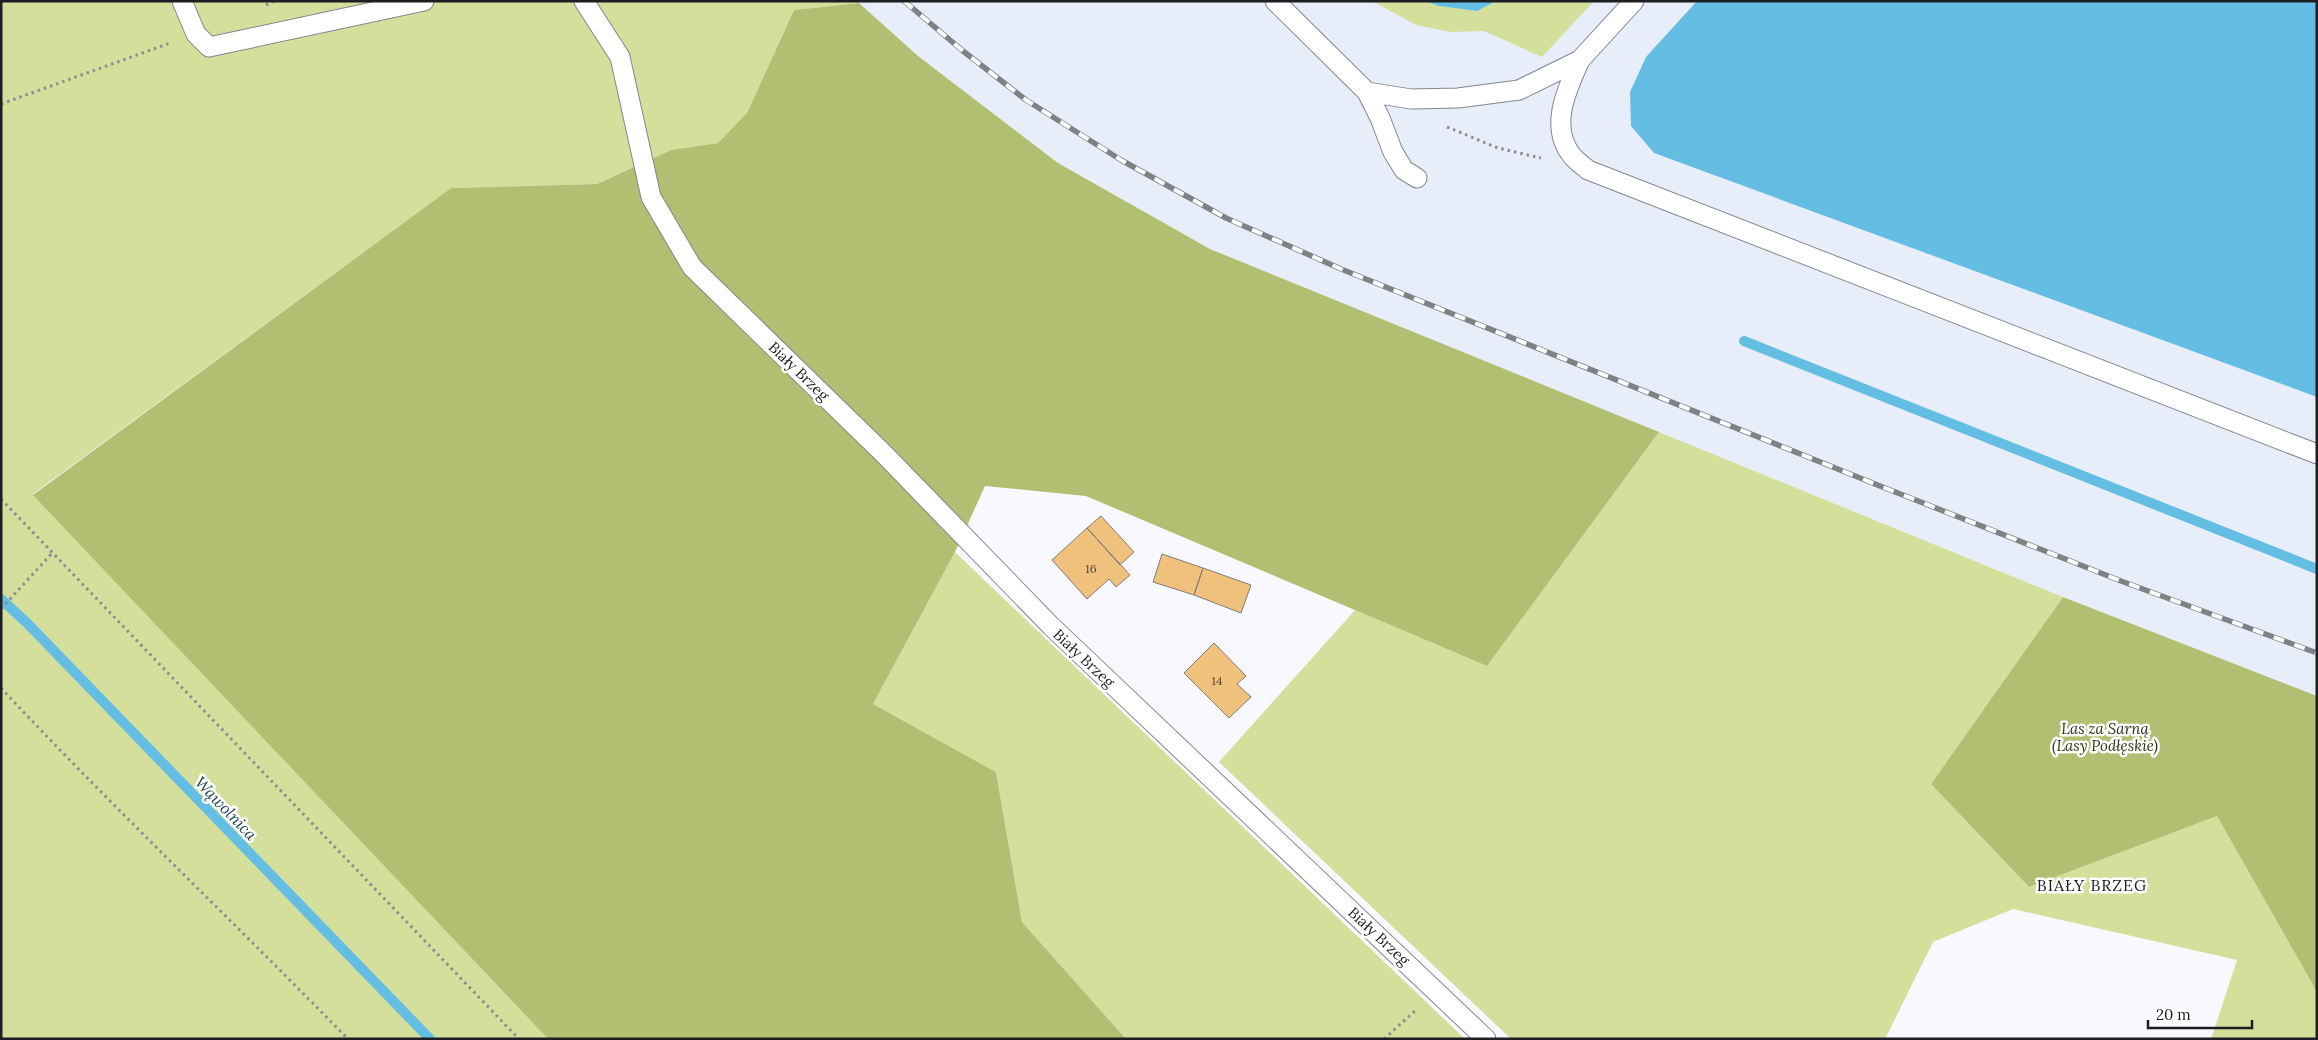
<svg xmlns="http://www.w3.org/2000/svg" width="2318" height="1040" viewBox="0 0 2318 1040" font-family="Lora,serif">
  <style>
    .built { fill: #e7edf9 }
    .green { fill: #d3df9b }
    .forest { fill: #b2be71 }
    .water { fill: #64bee4 }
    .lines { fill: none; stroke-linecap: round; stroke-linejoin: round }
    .stream { stroke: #64bee4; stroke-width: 10 }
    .building { fill: #efc17c; stroke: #817c76 }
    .service-casing { stroke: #83878e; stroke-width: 21 }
    .path { stroke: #8b8d91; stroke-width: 3; stroke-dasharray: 2.5 4; stroke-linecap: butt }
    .service { stroke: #fff; stroke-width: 19 }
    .rail-casing { stroke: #7f8185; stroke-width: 5.5 }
    .rail { stroke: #fff; stroke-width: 4; stroke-dasharray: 11; stroke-linecap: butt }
    .labels { text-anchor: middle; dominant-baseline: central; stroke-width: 5; stroke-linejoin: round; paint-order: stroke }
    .number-label { font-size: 12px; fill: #514738 }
    .street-label { font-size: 15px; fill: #1c1e21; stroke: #fff }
    .park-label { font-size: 15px; font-style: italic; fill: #2f3412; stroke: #fff }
    .water-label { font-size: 16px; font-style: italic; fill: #1e4556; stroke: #fff }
    .neighbourhood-label { font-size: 16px; letter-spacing: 1px; fill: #1c1e21; stroke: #fff }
  </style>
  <rect width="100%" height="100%" fill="#f7f9fe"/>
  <path class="built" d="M857,1h1460v695l-254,-99 -853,-348 -152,-86 -140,-107z"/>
  <path class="green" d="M1,1h856l2,2 -65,7 -47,103 -29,30 -47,7 -74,34 -146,4 -418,306 515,545h-547z
    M1372,1h53l14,5 38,5 19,-10h98l-52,56 -58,-26 -33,1 -35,-7z
    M1659,432l404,165 -132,187 98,103 188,-71 100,176v47h-106l26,-79 -224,-51 -80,33 -48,97h-374l-292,-277 136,-152 132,56z
    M955,552l510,487h-339l-104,-117 -26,-150 -123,-68z"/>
  <path class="forest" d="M859,3l59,53 140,107 152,86 449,183 -172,234 -401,-170 -101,-10 -30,66 -82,152 123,68 26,150 104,117h-578l-515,-544 418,-307 146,-4 74,-34 47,-7 29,-30 47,-103z
    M2063,597l254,99v296l-100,-176 -188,71 -98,-103z"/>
  <path class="water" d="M1425,1h71l-19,10 -38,-5z
    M1697,1h620v396l-663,-244 -23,-27 -1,-34 16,-35z"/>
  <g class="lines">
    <path class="stream" d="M1744,341l573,228
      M1,599l26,24 403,416"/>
  </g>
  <path class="building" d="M1101,516l33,36 -14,13 -33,-37z
    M1087,528l43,47 -14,12 -7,-8 -22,20 -35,-39z
    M1162,554l41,14 -9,27 -41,-13z
    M1203,568l48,17 -10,28 -47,-18z
    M1214,643l32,33 -9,8 14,13 -22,21 -45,-45z"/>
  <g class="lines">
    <g class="service-casing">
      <path id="service" d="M182,1l14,33 13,13 215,-46
        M584,1l36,56 31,140 41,70 192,187 167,172 435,413
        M1275,1l92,91 13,26 13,34 11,18 13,8
        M1580,60c-13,29 -32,68 -7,97 4,4 10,9 15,13l729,284
        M1367,92l44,7 47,-1 61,-8 61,-30 54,-59"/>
    </g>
    <path class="path" d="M266,5l8,-4
      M1,104l169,-61
      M1447,127l51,21 43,10
      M1,499l518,540
      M1,609l52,-57
      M1,688c112,120 232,233 347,351
      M1384,1039l32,-29"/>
    <use href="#service" class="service"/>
    <g class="rail-casing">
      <path id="rail" d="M904,1l59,50 63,49 95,60 105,58 115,51 534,215 246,97 196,72"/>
    </g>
    <use href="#rail" class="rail"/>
  </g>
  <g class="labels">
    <g class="number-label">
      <text x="1091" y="568">16</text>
      <text x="1217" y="680">14</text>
    </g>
    <g class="street-label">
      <text transform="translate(799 371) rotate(44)">Biały Brzeg</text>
      <text transform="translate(1084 658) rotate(43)">Biały Brzeg</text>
      <text transform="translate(1379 936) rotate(43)">Biały Brzeg</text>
    </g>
    <g class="park-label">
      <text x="2105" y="728">Las za Sarną<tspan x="2105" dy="17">(Lasy Podłęskie)</tspan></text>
    </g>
    <g class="water-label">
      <text transform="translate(226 808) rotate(46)">Wąwolnica</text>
    </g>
    <g class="neighbourhood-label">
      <text x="2092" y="885">BIAŁY BRZEG</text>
    </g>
  </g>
  <rect width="2318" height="1040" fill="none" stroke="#1c1e21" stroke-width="5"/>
  <path d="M2148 1020v8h104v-8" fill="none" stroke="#1c1e21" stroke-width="2.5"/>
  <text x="2156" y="1020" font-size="15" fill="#1c1e21" stroke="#ffffff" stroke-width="4" paint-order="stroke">20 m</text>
</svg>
